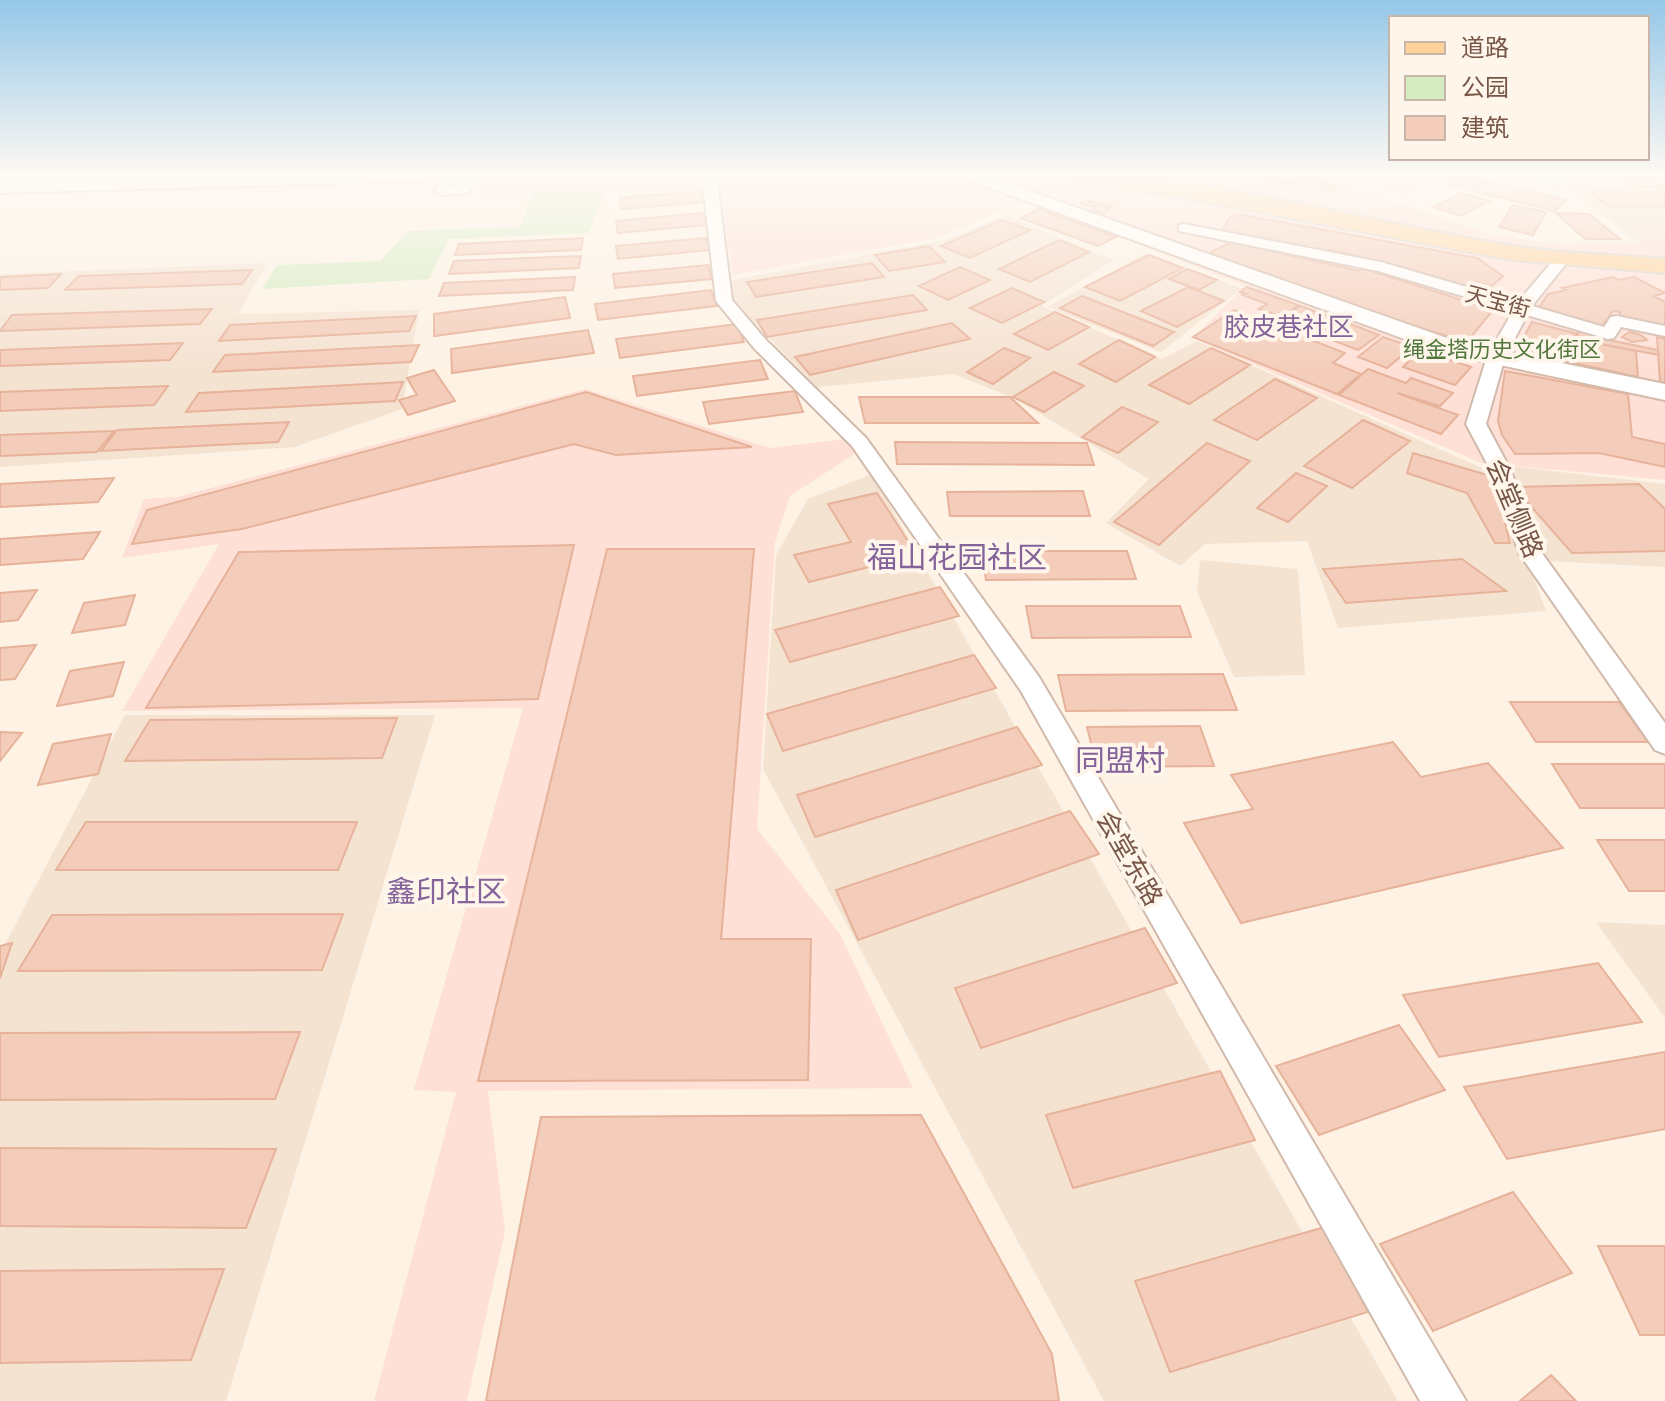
<svg xmlns="http://www.w3.org/2000/svg" width="1665" height="1401" viewBox="0 0 1665 1401" font-family="Quicksand,'Noto Sans SC',sans-serif">
  <style>
    .residential { fill: #f5e3d2 }
    .commercial { fill: #fee0d7 }
    .green { fill: #d5ebc1 }
    .building { fill: #f4cdba; stroke: #e7b29a; stroke-width: 2 }
    .lines { fill: none; stroke-linecap: round; stroke-linejoin: round }
    .street-casing { stroke: #d1baac; stroke-width: 4 }
    .secondary-casing { stroke: #d4baa9; stroke-width: 4 }
    .primary-casing { stroke: #d9d0cc; stroke-width: 4 }
    .street { fill: #fff; fill-rule: evenodd }
    .secondary { fill: #fff; fill-rule: evenodd }
    .primary { fill: #fed299; fill-rule: evenodd }
    .labels { text-anchor: middle; dominant-baseline: central; stroke-width: 8; stroke-linejoin: round; paint-order: stroke }
    .far-street-label { font-size: 22px; fill: #775648; stroke: #fff6eb }
    .far-park-label { font-size: 22px; fill: #52773d; stroke: #fff6eb }
    .far-quarter-label { font-size: 26px; fill: #84639a; stroke: #fff6eb }
    .street-label { font-size: 26px; fill: #775648; stroke: #fff6eb }
    .quarter-label { font-size: 30px; fill: #84639a; stroke: #fff6eb }
  </style>
  <rect width="100%" height="100%" fill="#fdf2e4"/>
  <path class="residential" d="M1335,175h100l-30,21z
    M1610,175h55v71l-25,-3 -73,-55z
    M1006,215l108,45 -73,46 121,53 35,-18 298,133 51,137 -208,17 -31,-87 -102,3 -25,22 -74,-43 43,-44 -134,-80 -61,-25 -137,13 -85,-87 1,-20 211,-40z
    M1145,253l97,35 -81,64 -114,-45z
    M267,263l-29,51 181,-4 -17,99 -107,38 -295,20v-193z
    M1508,466l157,18v83l-118,-6z
    M872,474l526,927h-294l-341,-632 13,-214 32,-56z
    M1200,560l98,9 7,106 -71,2 -37,-85z
    M125,715h310l-209,686h-226v-447z
    M1596,922l69,3v93z"/>
  <path class="commercial" d="M492,175h819l182,60 65,9 107,-2v238l-184,-17 -288,-125 52,-52 -219,-85 -90,37 -203,37 -14,-88 -239,9z
    M586,389l184,59 75,-9 11,14 -66,43 -15,46 -18,287 83,105 73,154 -425,3 17,140 -38,170h-93l82,-309 -42,-2 109,-382 -401,3 97,-167 -97,14 22,-59 33,-2z"/>
  <path class="green" d="M604,192l-15,41 -140,6 -20,40 -167,10 15,-24 103,-4 28,-30 112,-4 12,-33z"/>
  <path class="building" d="M1245,175h59l32,11 -3,6z
    M1453,175h8l104,25 -10,11 -111,-27z
    M1620,175h31l14,13 -32,-2z
    M703,191l3,11 -85,7 -2,-11z
    M1589,192h76v15l-57,-1z
    M1462,193l27,8 -28,15 -27,-9z
    M1085,200l27,6 -9,7 -10,-2 4,-4 -16,-3z
    M1513,205l33,7 -13,23 -34,-8z
    M1039,209l77,28 -18,9 -77,-28z
    M703,213l4,12 -89,8 -2,-12z
    M1556,213l33,1 31,25h-35z
    M1242,215l235,43 26,18 -11,10 -17,-4 -5,8 -62,-15 2,-6 -71,-17 -9,-2 -1,4 -108,-23 10,-15z
    M1002,220l28,10 -60,28 -29,-12z
    M583,238l-2,12 -126,5 4,-11z
    M706,238l4,12 -92,9 -2,-13z
    M1059,240l30,12 -59,30 -31,-13z
    M1231,242l128,29 3,-3 131,42 -26,32 -146,-45 2,-3 -114,-41z
    M929,246l16,16 -56,9 -14,-16z
    M1149,255l34,13 -63,33 -35,-14z
    M581,256l-2,12 -130,6 5,-13z
    M872,263l12,14 -128,20 -9,-15z
    M708,265l4,14 -97,9 -2,-14z
    M960,267l30,13 -42,20 -29,-14z
    M1187,269l30,11 -18,10 -30,-11z
    M252,270l-10,14 -177,6 14,-14z
    M61,274l-13,14 -48,2v-13z
    M575,277l-2,13 -134,6 5,-13z
    M1613,277l5,3 16,-3 31,16 -11,3 11,6v25l-45,-9v-6l-7,-1 -11,15 -64,-17 10,-15 18,-4 -4,-2z
    M1188,287l36,14 -47,26 -36,-16z
    M1247,287l51,18 -16,12 -23,-8 8,-5 -24,-9 3,-1 -6,-2z
    M1012,288l32,14 -42,21 -32,-15z
    M711,290l6,16 -119,14 -3,-16z
    M913,295l14,15 -160,27 -10,-17z
    M1082,296l92,36 -21,14 -93,-38z
    M565,297l5,21 -136,18v-22z
    M1300,306l42,15 -20,15 -43,-16z
    M212,309l-12,15 -200,7 12,-16z
    M1234,310l111,43 -12,10 28,11 -24,20 -144,-57z
    M1055,312l34,15 -41,23 -34,-16z
    M416,316l-7,15 -190,10 11,-16z
    M1583,321l19,5 -8,11 64,13 1,5 -85,-16z
    M1532,322l46,12 -4,5 62,12 2,26 -111,-24 -7,-9z
    M952,323l18,16 -160,36 -15,-18z
    M1348,323l31,12 -21,15 -31,-12z
    M737,324l7,18 -124,16 -4,-19z
    M588,330l6,23 -142,20 -1,-24z
    M1629,332l12,3 6,5 -15,2 -10,-5z
    M1383,337l29,10 -25,21 -29,-11z
    M1657,337l8,2v44l-5,-1z
    M1119,340l36,17 -39,25 -37,-18z
    M183,343l-13,17 -170,6v-16z
    M419,345l-8,17 -198,10 12,-17z
    M1004,348l26,10 -37,26 -26,-12z
    M1211,348l39,17 -61,39 -40,-19z
    M1419,350l52,17 -16,18 -52,-18z
    M760,360l8,19 -131,17 -4,-20z
    M1368,369l38,14 5,-5 42,15 -13,13 -43,-13 61,22 -17,19 -102,-39z
    M434,370l21,31 -47,14 -9,-15 18,-5 -10,-17z
    M1505,371l123,23 4,43 33,7v23l-66,-14 -84,1 -13,-19 -4,-14z
    M1054,372l30,14 -40,26 -31,-15z
    M1275,379l42,19 -60,42 -43,-20z
    M403,382l-8,19 -209,11 13,-19z
    M168,386l-14,19 -154,6v-19z
    M795,391l8,21 -94,12 -6,-22z
    M586,392l166,55 -136,8 -42,-11 -332,85 -110,15 15,-34z
    M859,397h151l28,26h-173z
    M1122,407l36,15 -40,31 -36,-16z
    M1363,420l47,21 -58,47 -48,-22z
    M289,422l-11,20 -177,9 16,-21z
    M114,431l-17,21 -97,4v-21z
    M895,442l192,1 7,22 -197,-1z
    M1207,443l43,18 -91,84 -45,-23z
    M1413,453l81,24 16,66h-15l-28,-50 -60,-20z
    M1296,473l31,13 -39,36 -31,-14z
    M114,478l-16,24 -98,5v-23z
    M1639,484l26,25v42l-93,2 -58,-66z
    M1083,491l7,25h-140l-3,-24z
    M877,493l40,62 -108,27 -15,-27 57,-13 -23,-38z
    M100,532l-17,27 -83,6v-26z
    M574,545l-36,154 -392,9 93,-156z
    M607,549h147l-33,390h90l-3,141 -330,1z
    M981,551h146l9,28 -150,1z
    M1462,559l44,32 -160,12 -23,-34z
    M940,587l19,29 -169,46 -15,-32z
    M37,590l-19,30 -18,2v-29z
    M135,595l-10,30 -53,8 12,-30z
    M1026,606h154l11,31 -159,1z
    M36,645l-21,34 -15,1v-32z
    M974,655l22,33 -213,63 -16,-37z
    M124,662l-11,34 -56,10 13,-35z
    M1223,674l14,36 -171,1 -8,-36z
    M1510,702h109l29,40h-112z
    M397,718l-15,40 -257,3 25,-41z
    M1200,726l14,40 -117,1 -10,-40z
    M1017,727l25,38 -227,72 -18,-42z
    M0,732l22,1 -22,28z
    M111,734l-13,40 -60,11 15,-41z
    M1393,742l28,35 67,-14 75,85 -322,75 -57,-100 69,-14 -22,-34z
    M1552,764h113v44h-85z
    M1070,811l29,43 -241,86 -22,-50z
    M86,822h271l-19,48h-282z
    M1597,840h68v51h-36z
    M343,914l-21,56 -304,1 34,-56z
    M1145,928l32,55 -196,65 -26,-60z
    M12,943l-12,35v-32z
    M1598,963l44,59 -203,35 -36,-62z
    M1399,1025l46,65 -126,45 -43,-69z
    M300,1032l-25,67 -275,1v-67z
    M1665,1052v77l-158,30 -43,-72z
    M1220,1071l35,69 -182,48 -27,-73z
    M921,1115l131,239 7,47h-573l55,-284z
    M0,1148l276,1 -30,79 -246,-2z
    M1513,1192l59,81 -139,58 -53,-87z
    M1325,1227l43,85 -198,60 -35,-91z
    M1598,1246h67v89h-25z
    M224,1269l-33,91 -191,3v-92z
    M1551,1375l25,26h-56z"/>
  <g class="lines">
    <g class="street-casing">
      <path id="street" d="M443,175h14l-6,11h7l6,-11h14l-10,18 -26,2 -7,-4z
        M702,175h14l16,125 34,40 100,98 173,239 427,724h-46l-399,-710 -169,-245 -98,-98 -38,-47z
        M1532,175h19l13,7 -7,4z
        M1184,224l197,38 137,40 38,-45 5,-2 8,5 -37,46 72,21 7,-10 6,-1 48,10v10l-44,-9 -7,11 -6,1 -81,-24 -22,42 -19,67 24,45 31,83 124,171v31l-10,-4 -136,-197 -29,-84 -24,-45 21,-67 26,-46 -135,-40 -199,-40v-6z"/>
    </g>
    <g class="secondary-casing">
      <path id="secondary" d="M213,175h222l-10,6 -425,12v-12z
        M955,175h29l474,167 207,42v16l-222,-47z"/>
    </g>
    <g class="primary-casing">
      <path id="primary" d="M1061,175c150,0 299,45 446,70 51,9 106,9 158,14v14l-154,-13 -326,-62 -113,-17z"/>
    </g>
    <use href="#street" class="street"/>
    <use href="#secondary" class="secondary"/>
    <use href="#primary" class="primary"/>
  </g>
  <linearGradient id="sky" x2="0" y2="1"><stop stop-color="#94c7e8"/><stop offset="0.47" stop-color="#fef9f3"/><stop offset="1" stop-color="#fef9f3" stop-opacity="0"/></linearGradient>
  <rect width="1665" height="371" fill="url(#sky)"/>
  <g class="labels">
    <g class="far-street-label">
      <text transform="translate(1498 301) rotate(15)">天宝街</text>
    </g>
    <g class="far-park-label">
      <text x="1502" y="349">绳金塔历史文化街区</text>
    </g>
    <g class="far-quarter-label">
      <text x="1289" y="326">胶皮巷社区</text>
    </g>
    <g class="street-label">
      <text transform="translate(1515 508) rotate(67)">会堂侧路</text>
      <text transform="translate(1130 858) rotate(60)">会堂东路</text>
    </g>
    <g class="quarter-label">
      <text x="957" y="557">福山花园社区</text>
      <text x="1120" y="760">同盟村</text>
      <text x="446" y="891">鑫印社区</text>
    </g>
  </g>
  <rect x="1389" y="16" width="260" height="144" fill="#fff6eb" stroke="#c9b6aa" stroke-width="2"/>
  <rect x="1405" y="42" width="40" height="12" fill="#fed299" stroke="#c9b6aa" stroke-width="2"/>
  <text x="1461" y="56" font-size="24" fill="#775648">道路</text>
  <rect x="1405" y="76" width="40" height="24" fill="#d5ebc1" stroke="#c9b6aa" stroke-width="2"/>
  <text x="1461" y="96" font-size="24" fill="#775648">公园</text>
  <rect x="1405" y="116" width="40" height="24" fill="#f4cdba" stroke="#c9b6aa" stroke-width="2"/>
  <text x="1461" y="136" font-size="24" fill="#775648">建筑</text>
</svg>
